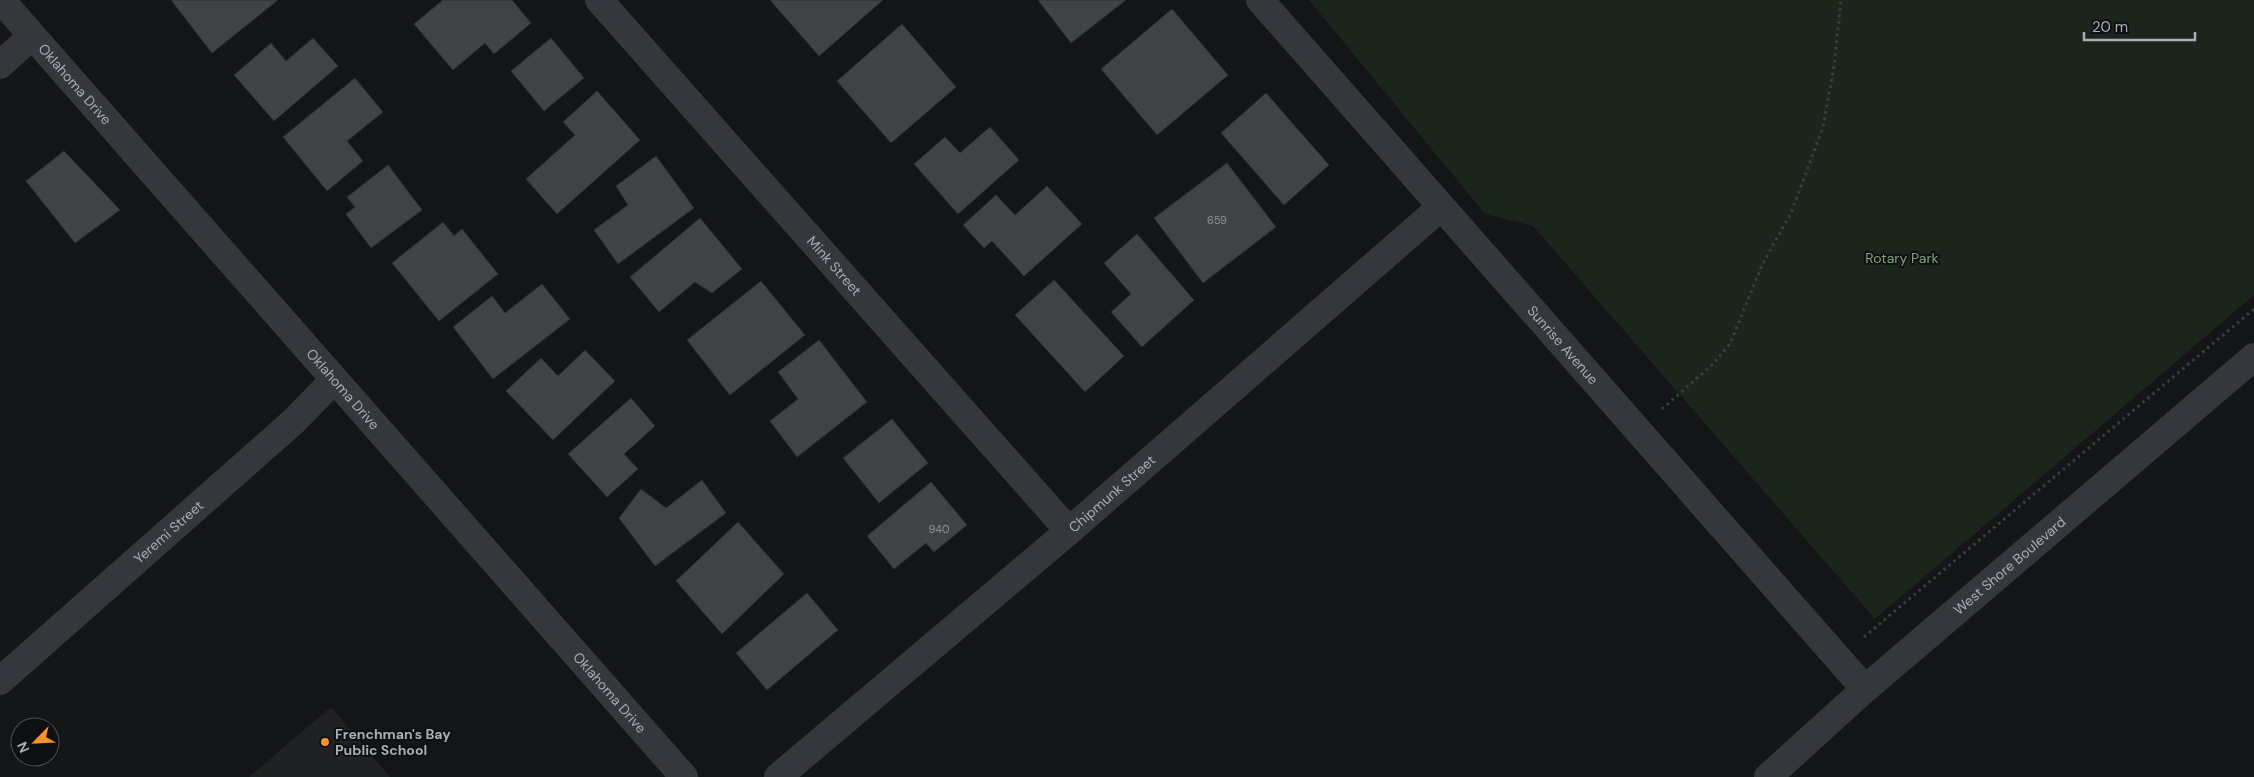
<svg xmlns="http://www.w3.org/2000/svg" width="2254" height="777" viewBox="0 0 2254 777" font-family="'DM Sans',sans-serif">
  <style>
    .built { fill: #202123 }
    .green { fill: #1c251c }
    .building { fill: #404346; stroke: #2e2f33 }
    .lines { fill: none; stroke-linecap: round; stroke-linejoin: round }
    .path { stroke: #3b3f43; stroke-width: 3; stroke-dasharray: 2.5 4; stroke-linecap: butt }
    .minor { stroke: #35373c; stroke-width: 28 }
    .poi-dot { fill: #f9922a; stroke: #0f1011; stroke-width: 2 }
    .labels { text-anchor: middle; dominant-baseline: central; stroke-width: 4; stroke-linejoin: round; paint-order: stroke }
    .number-label { font-size: 11px; fill: #8c939b }
    .street-label { font-size: 14px; fill: #a6aeb7; stroke: #0f1011 }
    .park-label { font-size: 14px; fill: #80a37c; stroke: #0f1011 }
    .poi-label { font-size: 14px; font-weight: bold; fill: #a6aeb7; stroke: #0f1011; text-anchor: start }
  </style>
  <rect width="100%" height="100%" fill="#141516"/>
  <path class="built" d="M331,707l59,70h-141z"/>
  <path class="green" d="M1309,0h945v295l-379,324 -342,-393 -48,-12z"/>
  <path class="building" d="M171,0h107l-66,53z
    M443,0h69l19,23 -37,31 -9,-11 -32,27 -39,-46z
    M770,0h113l-64,56z
    M1038,0h88l-55,43z
    M1172,9l56,66 -71,60 -56,-66z
    M902,24l54,63 -65,56 -54,-62z
    M313,38l25,28 -64,55 -40,-46 37,-32 15,18z
    M551,38l33,40 -40,33 -33,-40z
    M355,78l28,34 -36,29 16,20 -36,30 -44,-54z
    M597,91l43,49 -83,74 -31,-35 49,-44 -12,-13z
    M1266,93l63,72 -45,40 -63,-72z
    M990,127l29,33 -61,54 -44,-50 31,-27 15,16z
    M64,151l56,59 -45,33 -49,-62z
    M656,156l38,52 -76,56 -24,-34 34,-25 -12,-19z
    M1227,163l49,64 -73,56 -49,-65z
    M388,165l34,45 -51,38 -25,-34 9,-7 -8,-10z
    M1047,186l35,38 -58,52 -32,-35 -8,7 -21,-23 33,-30 19,20z
    M700,218l42,51 -30,24 -17,-11 -36,30 -29,-35z
    M443,222l11,14 8,-7 36,45 -59,47 -47,-58z
    M1137,234l57,66 -52,47 -31,-35 20,-18 -27,-31z
    M1054,280l70,76 -39,36 -70,-77z
    M761,281l44,54 -75,60 -43,-55z
    M542,284l28,35 -77,60 -40,-52 39,-31 13,17z
    M819,340l48,62 -70,55 -27,-36 28,-22 -20,-27z
    M585,350l30,31 -62,59 -47,-49 35,-33 17,18z
    M631,398l24,28 -31,28 14,15 -31,28 -39,-43z
    M892,419l36,44 -49,40 -36,-45z
    M702,480l24,33 -71,53 -36,-48 22,-29 25,19z
    M931,482l36,43 -33,27 -8,-9 -32,26 -27,-33z
    M738,522l46,52 -62,60 -46,-53z
    M807,593l31,37 -71,60 -31,-37z"/>
  <g class="lines">
    <path class="path" d="M1662,409l51,-45 17,-20 32,-79 29,-52 32,-86 11,-61 7,-66
      M1864,637l390,-328"/>
    <g class="minor">
      <path id="s1" d="M1,0l683,777"/>
      <path id="s2" d="M599,0l470,531"/>
      <path id="s3" d="M1260,0l605,689"/>
      <path d="M0,65l32,-29"/>
      <path id="s4" d="M0,681l294,-260 40,-41"/>
      <path id="s5" d="M778,777l291,-246 372,-324"/>
      <path id="s6" d="M1768,777l97,-88 389,-332"/>
    </g>
  </g>
  <circle class="poi-dot" cx="325" cy="742" r="5"/>
  <g class="labels">
    <g class="number-label">
      <text x="1217" y="220">659</text>
      <text x="939" y="529">940</text>
    </g>
    <g class="street-label">
      <text stroke="none"><textPath href="#s1" startOffset="112">Oklahoma Drive</textPath></text>
      <text stroke="none"><textPath href="#s2" startOffset="355">Mink Street</textPath></text>
      <text stroke="none"><textPath href="#s3" startOffset="459">Sunrise Avenue</textPath></text>
      <text stroke="none"><textPath href="#s1" startOffset="518">Oklahoma Drive</textPath></text>
      <text stroke="none"><textPath href="#s5" startOffset="438">Chipmunk Street</textPath></text>
      <text stroke="none"><textPath href="#s4" startOffset="225">Yeremi Street</textPath></text>
      <text stroke="none"><textPath href="#s6" startOffset="321">West Shore Boulevard</textPath></text>
      <text stroke="none"><textPath href="#s1" startOffset="922">Oklahoma Drive</textPath></text>
    </g>
    <g class="park-label">
      <text x="1902" y="258">Rotary Park</text>
    </g>
    <g class="poi-label">
      <text x="335" y="734">Frenchman's Bay<tspan x="335" dy="16">Public School</tspan></text>
    </g>
  </g>
  <g transform="translate(35 742) rotate(246)"><circle r="24" fill="#0f1011" stroke="#4b4f53"/>
  <path d="M0-4L9 19L0 12L-9 19Z" fill="#f9922a"/>
  <text y="-8" font-size="14" font-weight="bold" text-anchor="middle" fill="#a6aeb7">N</text>
  </g>
  <path d="M2084 32v8h111v-8" fill="none" stroke="#a6aeb7" stroke-width="2.5"/>
  <text x="2092" y="32" font-size="15" fill="#a6aeb7" stroke="#0f1011" stroke-width="4" paint-order="stroke">20 m</text>
</svg>
